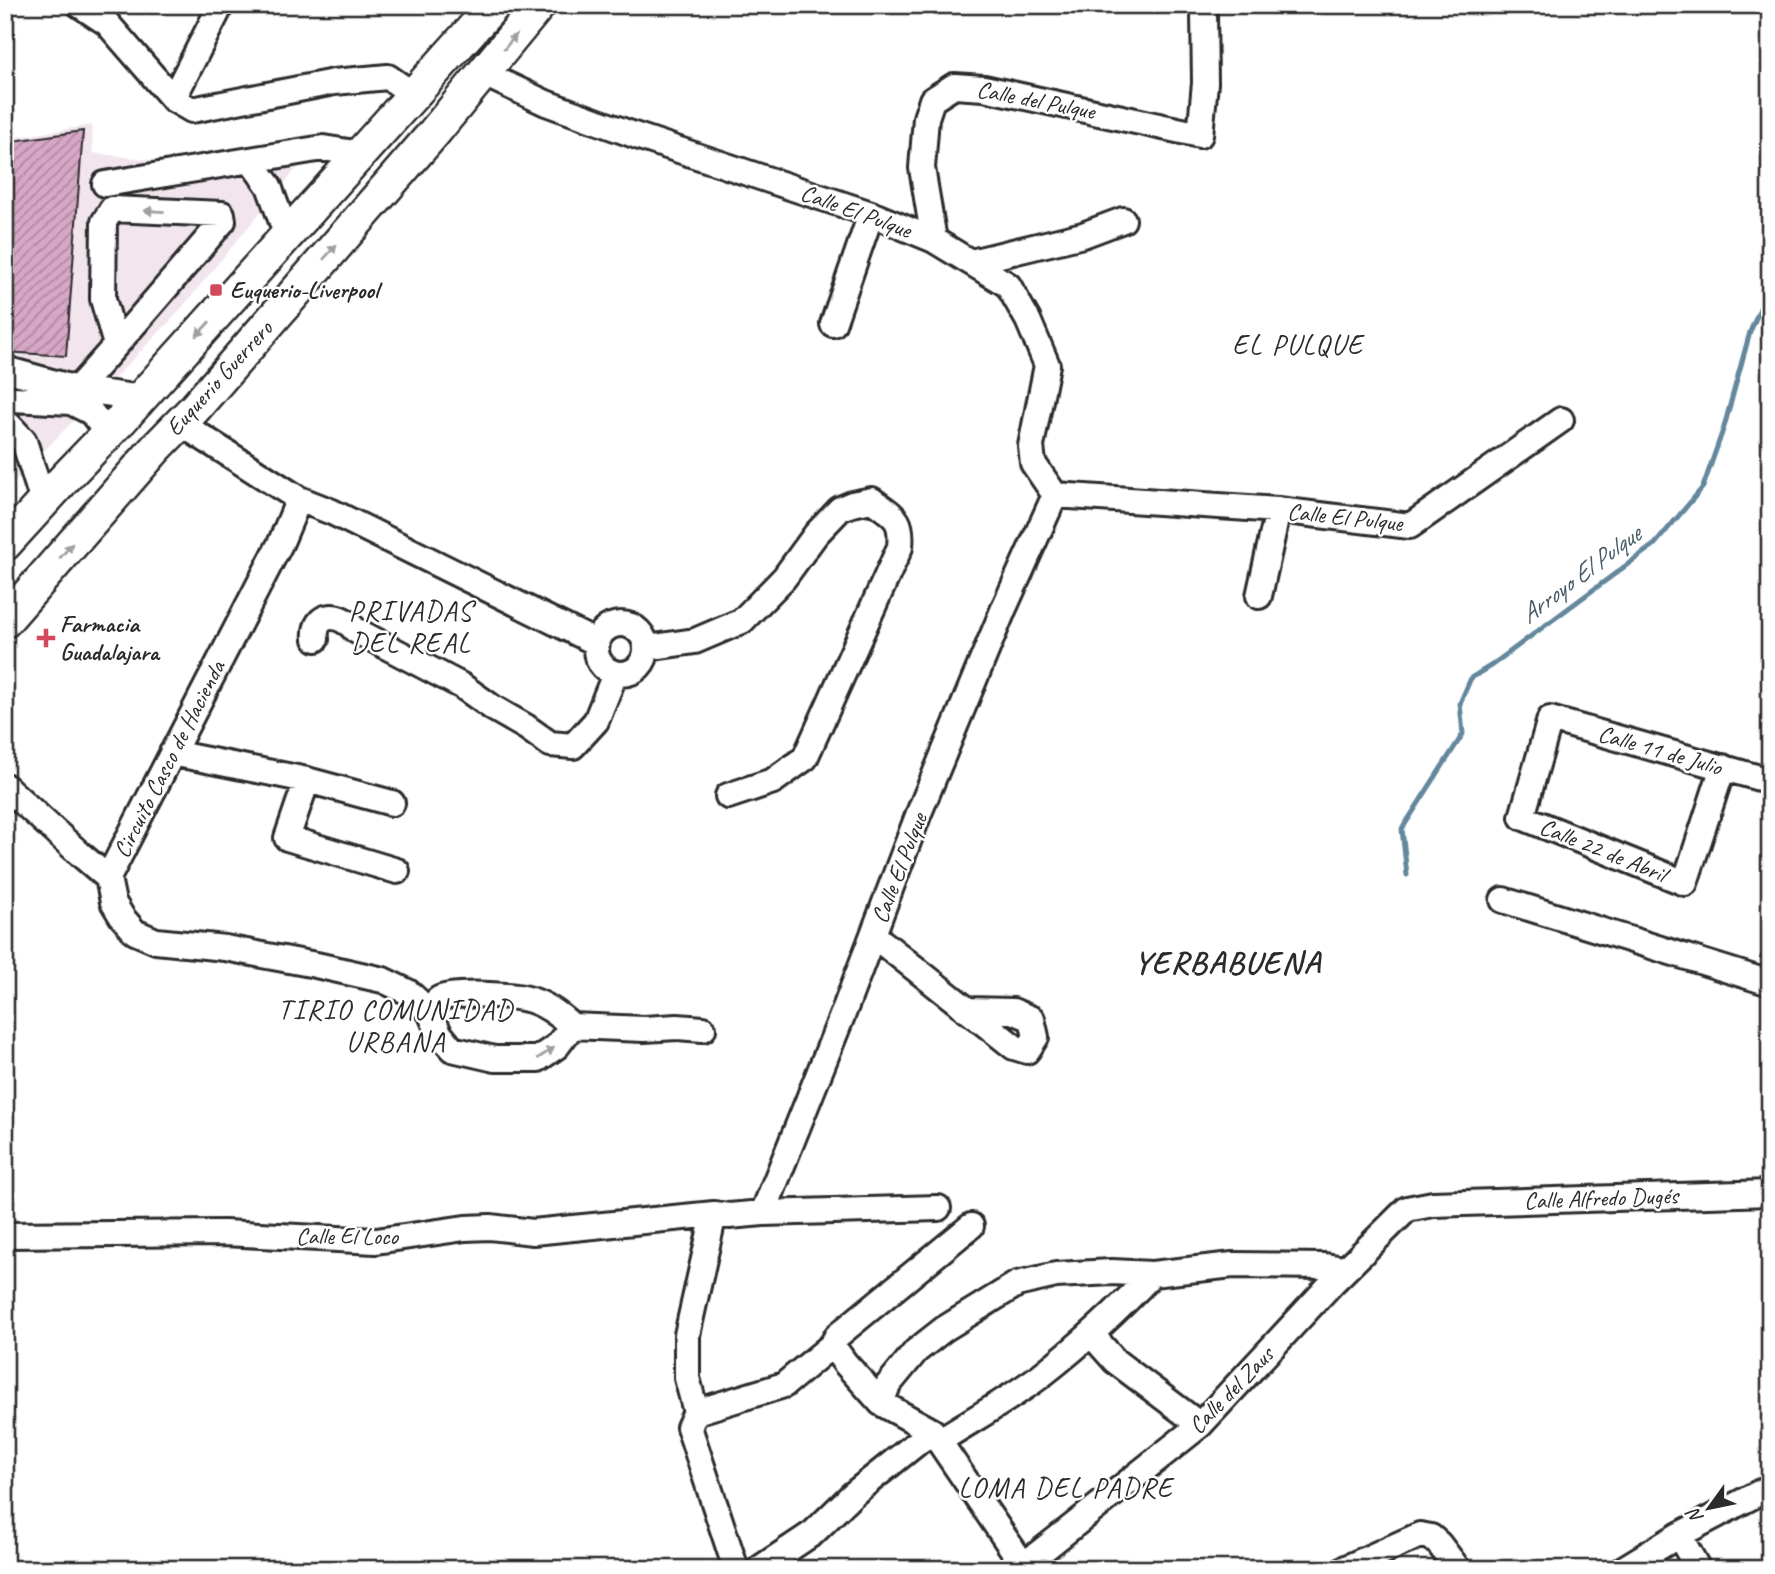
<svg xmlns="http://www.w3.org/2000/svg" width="1775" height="1574" font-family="Caveat,sans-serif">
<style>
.built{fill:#f3e5ee}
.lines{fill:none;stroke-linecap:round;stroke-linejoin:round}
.stream{stroke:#63879c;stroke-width:5}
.building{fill:url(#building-hatch);stroke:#2b2b2b;stroke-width:2}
.minor-casing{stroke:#2b2b2b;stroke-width:30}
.major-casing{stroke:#2b2b2b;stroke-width:37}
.path{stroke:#2b2b2b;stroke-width:2.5;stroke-dasharray:7 5;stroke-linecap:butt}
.minor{stroke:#fff;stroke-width:24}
.major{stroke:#fff;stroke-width:32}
.oneway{fill:#a0a0a0}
.poi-dot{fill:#d1495b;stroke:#fff;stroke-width:2.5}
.labels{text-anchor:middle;stroke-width:5;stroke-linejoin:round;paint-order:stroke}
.street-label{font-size:24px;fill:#2b2b2b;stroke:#fff}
.poi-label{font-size:24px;font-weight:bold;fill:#2b2b2b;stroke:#fff;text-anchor:start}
.water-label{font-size:26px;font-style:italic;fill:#475964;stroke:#fff}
.quarter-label{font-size:28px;letter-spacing:2px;fill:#2b2b2b;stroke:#fff}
.district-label{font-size:32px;font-weight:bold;letter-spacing:2px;fill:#2b2b2b;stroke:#fff}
</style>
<defs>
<pattern id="building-hatch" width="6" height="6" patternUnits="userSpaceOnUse" patternTransform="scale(1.75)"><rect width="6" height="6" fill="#d7a7c6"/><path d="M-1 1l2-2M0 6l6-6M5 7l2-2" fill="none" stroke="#af88a1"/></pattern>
</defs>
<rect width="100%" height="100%" fill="#fff"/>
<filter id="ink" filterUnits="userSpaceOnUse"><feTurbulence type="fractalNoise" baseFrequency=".0143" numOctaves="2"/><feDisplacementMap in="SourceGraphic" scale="14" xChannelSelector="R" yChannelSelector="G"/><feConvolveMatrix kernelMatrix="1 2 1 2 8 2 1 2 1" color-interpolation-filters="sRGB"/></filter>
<g filter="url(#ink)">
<path class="built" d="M92,125l1,28 85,10 141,-22 -144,175 -170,175v-352z"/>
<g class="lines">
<path class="stream" d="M1407,875l-5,-46 61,-95 -3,-31 11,-25 21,-13 163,-121 48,-57 21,-60 26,-95 20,-47"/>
</g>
<path class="building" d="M83,131l-17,225 -61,-4v-210z"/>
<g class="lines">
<defs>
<path id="minor" d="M80,5l27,18 66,76 19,11 142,-28 54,-5 26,18
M173,99l48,-94
M250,160l19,26 18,50
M105,184l218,-36 38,6
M934,240l-12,-72 4,-50 6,-18 22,-14 30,2 216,47 5,-52 -1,-70 -2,-8
M971,262l112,-27 40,-15
M833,324l38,-110
M5,369l72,20 64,9
M77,389c50,-55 98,-112 146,-168l-1,-7 -110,-5 -8,13 -1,77 13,46
M13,399l58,3 20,10 17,22
M180,423l119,76 33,13 265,131
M9,425l15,16 19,61
M1055,495l223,15 132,16 151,-106
M299,499l-18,43 -173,336 5,24 9,15 13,15 21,9 69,7 91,17 67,15 25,12 22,20 9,21 13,16 43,10h43l19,-13 15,-20
M1259,596l19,-86
M596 649a25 25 0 1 1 50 0a25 25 0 1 1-50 0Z
M316,639c-3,-28 25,-27 39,-9l107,56 31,22 33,19 24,17 23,2 23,-25 19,-47
M647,648l48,-7 47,-20 42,-43 32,-44 24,-25 12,-5 20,-4c21,16 31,17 28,47l-95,211 -32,23 -45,15
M172,753l135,27 85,23
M1723,767l-38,116 -163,-66 28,-98 220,62
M307,780l-20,58 110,33
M5,786l75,68 28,24
M1503,900l267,83
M873,935l141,112 13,4 9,-14 -4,-18 -19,-8 -47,-1
M430,1012c2,-4 6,-11 9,-13 13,-8 77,-4 92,1 16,5 29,15 41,26
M572,1026l72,3 33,-2 26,2
M763,1213l175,-5
M714,1214l-27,121v43l9,34 -7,15 47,142
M5,1235l219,-2 152,8 89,-13 25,-1 43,5 181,-18 15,2 34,-3 81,-202 75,-198 85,-205 51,-113 -22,-32 -2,-17 16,-81 -19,-45 -20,-35 -74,-45 -63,-26 -234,-78 -91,-33 -62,-29
M1092,1335l23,26 85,64
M832,1345l13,18 36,40 51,28 94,138
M881,1403l7,-18 28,-34 28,-22 73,-45 39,-9 56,-3 40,2 81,-9 92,1 20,3
M696,1412l88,-27 48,-40 5,-9 134,-110
M939,1441c33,-21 69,-41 100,-64 41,-32 78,-65 113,-103
M1679,1535l19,34
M759,1569l54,-36 39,-38 80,-64
M1019,1569l181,-144 132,-142 75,-74 26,-5 337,-11
M1344,1569l76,-34 11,2 8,7 19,25
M1623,1569l56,-34 91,-48"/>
<path id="major" d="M5,544l62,-68 54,-56 373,-415
M5,621l151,-173 39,-40 238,-274 106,-129"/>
</defs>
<use href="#minor" class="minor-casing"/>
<use href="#major" class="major-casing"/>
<path class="path" d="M1760,959l10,-22"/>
<use href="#minor" class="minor"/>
<use href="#major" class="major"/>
</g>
<defs><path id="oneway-solid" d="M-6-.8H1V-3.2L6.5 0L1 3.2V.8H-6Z" transform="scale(1.75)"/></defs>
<g class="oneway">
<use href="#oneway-solid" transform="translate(510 42) rotate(-51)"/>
<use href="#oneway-solid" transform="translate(154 211) rotate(-177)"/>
<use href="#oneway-solid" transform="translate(330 252) rotate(-49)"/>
<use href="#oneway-solid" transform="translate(203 329) rotate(132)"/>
<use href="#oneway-solid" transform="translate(66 551) rotate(-49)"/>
<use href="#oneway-solid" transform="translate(546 1053) rotate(-34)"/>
</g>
</g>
<g class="poi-dot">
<rect x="209" y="283" width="14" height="14" rx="3.5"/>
<path d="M42.5 627.5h7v7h7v7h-7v7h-7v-7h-7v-7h7z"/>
</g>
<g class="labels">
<g class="street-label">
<text transform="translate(1036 100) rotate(11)" y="8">Calle del Pulque</text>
<text transform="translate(856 211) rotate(20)" y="8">Calle El Pulque</text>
<text transform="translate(219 378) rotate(-48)" y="8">Euquerio Guerrero</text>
<text transform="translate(1345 517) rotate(6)" y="8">Calle El Pulque</text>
<text transform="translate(1660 750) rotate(16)" y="8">Calle 11 de Julio</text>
<text transform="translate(169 759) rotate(-63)" y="8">Circuito Casco de Hacienda</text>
<text transform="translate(1603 850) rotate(22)" y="8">Calle 22 de Abril</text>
<text transform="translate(899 868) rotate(-69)" y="8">Calle El Pulque</text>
<text transform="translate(1601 1198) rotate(-2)" y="8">Calle Alfredo Dugés</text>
<text x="347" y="1244">Calle El Loco</text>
<text transform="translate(1231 1390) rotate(-46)" y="8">Calle del Zaus</text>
</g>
<g class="poi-label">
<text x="230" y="298">Euquerio-Liverpool</text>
<text x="60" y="632">Farmacia<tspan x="60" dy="28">Guadalajara</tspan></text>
</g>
<g class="water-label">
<text transform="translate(1580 574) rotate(-37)" y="9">Arroyo El Pulque</text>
</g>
<g class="quarter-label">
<text x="1298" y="354">EL PULQUE</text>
<text x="411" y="620">PRIVADAS<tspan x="411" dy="32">DEL REAL</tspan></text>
<text x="396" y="1019">TIRIO COMUNIDAD<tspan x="396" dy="32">URBANA</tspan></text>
<text x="1066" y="1497">LOMA DEL PADRE</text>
</g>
<g class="district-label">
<text x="1228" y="973">YERBABUENA</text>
</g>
</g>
<rect width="1775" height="1574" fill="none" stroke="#fff" stroke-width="28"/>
<rect x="14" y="14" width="1747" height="1546" fill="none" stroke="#2b2b2b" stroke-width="2.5" filter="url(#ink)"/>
<g transform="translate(1709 1508) rotate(237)" stroke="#ffffff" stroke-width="5" paint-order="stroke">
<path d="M0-5L12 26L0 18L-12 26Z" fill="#2b2b2b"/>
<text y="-10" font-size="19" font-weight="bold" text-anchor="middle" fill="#2b2b2b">N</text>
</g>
</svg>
